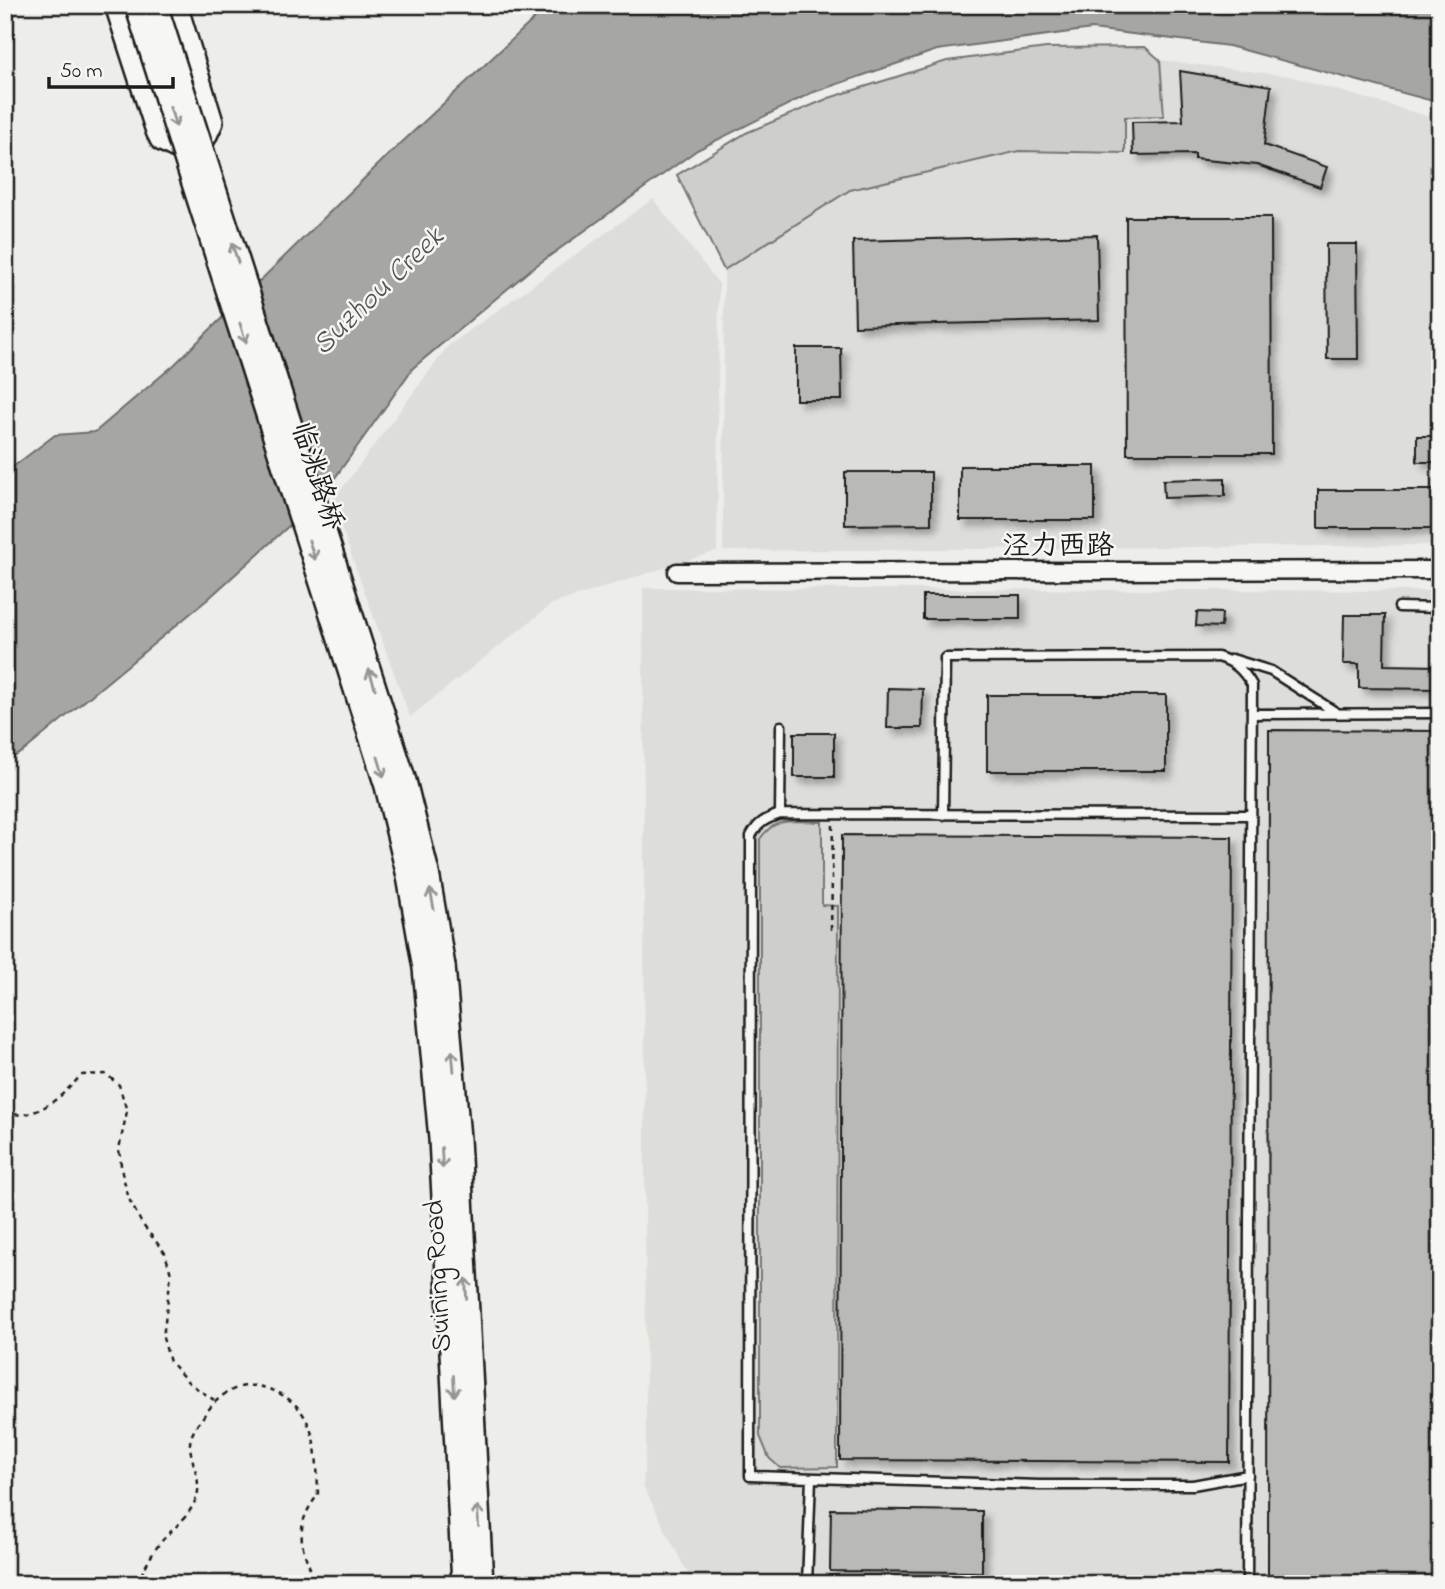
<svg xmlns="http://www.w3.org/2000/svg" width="1445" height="1589" font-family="'Indie Flower','LXGW WenKai TC',sans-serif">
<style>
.built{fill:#ddddda}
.green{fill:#cececb;stroke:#757574;stroke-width:2}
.water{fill:#a6a6a3;stroke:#6f6f6d;stroke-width:2}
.building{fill:#b9b9b6;stroke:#1c1c1c;stroke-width:2;filter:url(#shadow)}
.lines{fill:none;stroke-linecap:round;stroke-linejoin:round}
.lane-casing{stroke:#1c1c1c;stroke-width:13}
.street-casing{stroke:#1c1c1c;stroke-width:21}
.secondary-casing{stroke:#1c1c1c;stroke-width:28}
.path{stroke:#1c1c1c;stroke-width:2.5;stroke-dasharray:5 5;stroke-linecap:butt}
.lane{stroke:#f6f6f2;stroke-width:8}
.street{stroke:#f6f6f2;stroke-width:16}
.secondary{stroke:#f6f6f2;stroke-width:23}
.secondary-bridge-casing{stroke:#1c1c1c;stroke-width:28;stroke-linecap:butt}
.secondary-bridge{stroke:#f6f6f2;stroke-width:23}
.oneway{stroke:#949492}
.labels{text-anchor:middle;stroke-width:5;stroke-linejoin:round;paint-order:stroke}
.street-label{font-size:28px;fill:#1c1c1c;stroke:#f6f6f2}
.water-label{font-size:30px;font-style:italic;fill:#535352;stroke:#f6f6f2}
</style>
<defs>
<filter id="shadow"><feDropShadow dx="6" dy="6" stdDeviation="3.5" flood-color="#0004"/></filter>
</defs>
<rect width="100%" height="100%" fill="#edede9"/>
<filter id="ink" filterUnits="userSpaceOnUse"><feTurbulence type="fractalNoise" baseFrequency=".0143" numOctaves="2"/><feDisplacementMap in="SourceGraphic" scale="14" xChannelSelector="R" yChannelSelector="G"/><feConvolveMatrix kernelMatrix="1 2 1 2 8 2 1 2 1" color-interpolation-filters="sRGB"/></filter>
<g filter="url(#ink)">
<path class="built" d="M1160,60l129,16 151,44v425l-717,6 1,-281 126,-80 169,-39 106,2v-36l39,-1z
M653,199l66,85 -2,267 -165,53 -142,113 -78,-215 116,-156z
M643,588l797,3v993h-747l-50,-98 3,-42z"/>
<path class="green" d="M1145,47l15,13 4,56 -39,1v36l-106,-2 -169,39 -126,80 -47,-95 69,-42 83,-35 118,-37 99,-13z
M822,822v83l16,1 -1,561 -57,1 -11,-10 -9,-22v-597c16,-24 36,-17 62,-17z"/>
<path class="water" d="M549,5h891v98l-211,-57 -137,-17 -155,21 -126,43 -114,57 -167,120 -117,98 -91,128 -114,103 -184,152 -19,11v-289l50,-38 40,-3 79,-67 208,-204z"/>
<path class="building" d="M1180,71l91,15 -7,59 63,22 -7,20 -63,-22 -62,-6v-5l-62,1 -1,-33 51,-1z
M1126,217h145l1,237h-145z
M1097,235l2,85 -244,6 -2,-85z
M1326,244h31l1,115h-31z
M796,348h45l1,52h-46z
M1417,436h23v26h-23z
M960,466h135v54h-135z
M845,472h86v52l-86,1z
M1225,478v18l-61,2 -1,-18z
M1318,490h122v38h-122z
M923,595h97v24h-97z
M1197,612l25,1 -1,14 -25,-1z
M1344,615h41l-1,50 56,1v23l-81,-1v-24h-16z
M888,688l35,1 -1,39h-35z
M987,695h179v76h-179z
M1269,730l171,1v853h-172z
M794,733h40v44h-40z
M842,835l390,2 -3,625 -389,-2z
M831,1509l151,2v61l-152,-1z"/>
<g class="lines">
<defs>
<path id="lane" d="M1399,607l41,1
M1232,659l39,12 66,42
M1252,714l188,-1
M780,814l1,-88
M943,815l2,-157 273,-1c17,5 25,13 34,28l-5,899
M1248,1475l-55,10h-154l-289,-9 1,-640c7,-13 14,-17 29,-22l471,1
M807,1584l4,-106"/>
<path id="street" d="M677,572l763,-2"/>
<path id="secondary" d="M117,5l41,126 4,8 14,7 28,-9 7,-15 -36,-117
M443,966l15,172 23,446
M425,968l16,171 23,445"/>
</defs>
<use href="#lane" class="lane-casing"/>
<use href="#street" class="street-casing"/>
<use href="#secondary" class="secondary-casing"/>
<path class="path" d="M831,930l2,-106
M5,1112c29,11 58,-16 76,-37l25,-1 13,11 8,26 -8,38 3,24 7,26 13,25 23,29 6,21 -8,64 7,24 19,21 25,17
M136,1584c8,-14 15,-30 25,-42 13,-15 29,-25 36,-46 5,-15 -7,-36 -7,-52 0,-8 6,-18 11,-24 20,-31 46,-45 81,-25 36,20 35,63 36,100 -26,32 -17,54 -1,89"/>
<use href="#lane" class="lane"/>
<use href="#street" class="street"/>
<use href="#secondary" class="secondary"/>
<defs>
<path id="secondary-bridge" d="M137,5l250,781 22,90 16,92
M155,5l249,776 23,92 16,93"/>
</defs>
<use href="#secondary-bridge" class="secondary-bridge-casing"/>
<use href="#secondary-bridge" class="secondary-bridge"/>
</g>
<defs><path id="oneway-shaft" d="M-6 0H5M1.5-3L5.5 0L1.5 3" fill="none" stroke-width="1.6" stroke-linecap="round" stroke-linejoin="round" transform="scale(1.75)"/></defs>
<g class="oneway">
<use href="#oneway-shaft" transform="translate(173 117) rotate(72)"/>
<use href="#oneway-shaft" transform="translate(235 253) rotate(-108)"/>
<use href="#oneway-shaft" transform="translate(243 333) rotate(72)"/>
<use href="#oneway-shaft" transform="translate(312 550) rotate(72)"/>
<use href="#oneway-shaft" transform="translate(372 679) rotate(-108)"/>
<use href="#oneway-shaft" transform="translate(381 767) rotate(73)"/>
<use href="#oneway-shaft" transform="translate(432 899) rotate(-101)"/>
<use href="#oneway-shaft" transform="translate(453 1061) rotate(-95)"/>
<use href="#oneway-shaft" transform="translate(442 1158) rotate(87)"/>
<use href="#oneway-shaft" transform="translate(466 1288) rotate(-93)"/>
<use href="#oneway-shaft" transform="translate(454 1386) rotate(87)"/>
<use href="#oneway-shaft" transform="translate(478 1516) rotate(-93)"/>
</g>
</g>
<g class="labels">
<g class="street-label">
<text transform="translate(319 475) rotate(72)" y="10">临洮路桥</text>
<text x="1058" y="554">泾力西路</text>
<text transform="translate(436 1276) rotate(-93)" y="10">Suining Road</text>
</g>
<g class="water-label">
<text transform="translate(377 290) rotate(-44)" y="10">Suzhou Creek</text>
</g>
</g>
<rect width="1445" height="1589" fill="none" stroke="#f6f6f2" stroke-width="28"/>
<rect x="14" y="14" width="1417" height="1561" fill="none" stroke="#1c1c1c" stroke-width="2.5" filter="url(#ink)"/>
<path d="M49 77v10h124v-10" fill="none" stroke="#1c1c1c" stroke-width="3.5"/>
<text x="60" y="77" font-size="21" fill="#1c1c1c" stroke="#f6f6f2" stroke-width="5" paint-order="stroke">50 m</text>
</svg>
